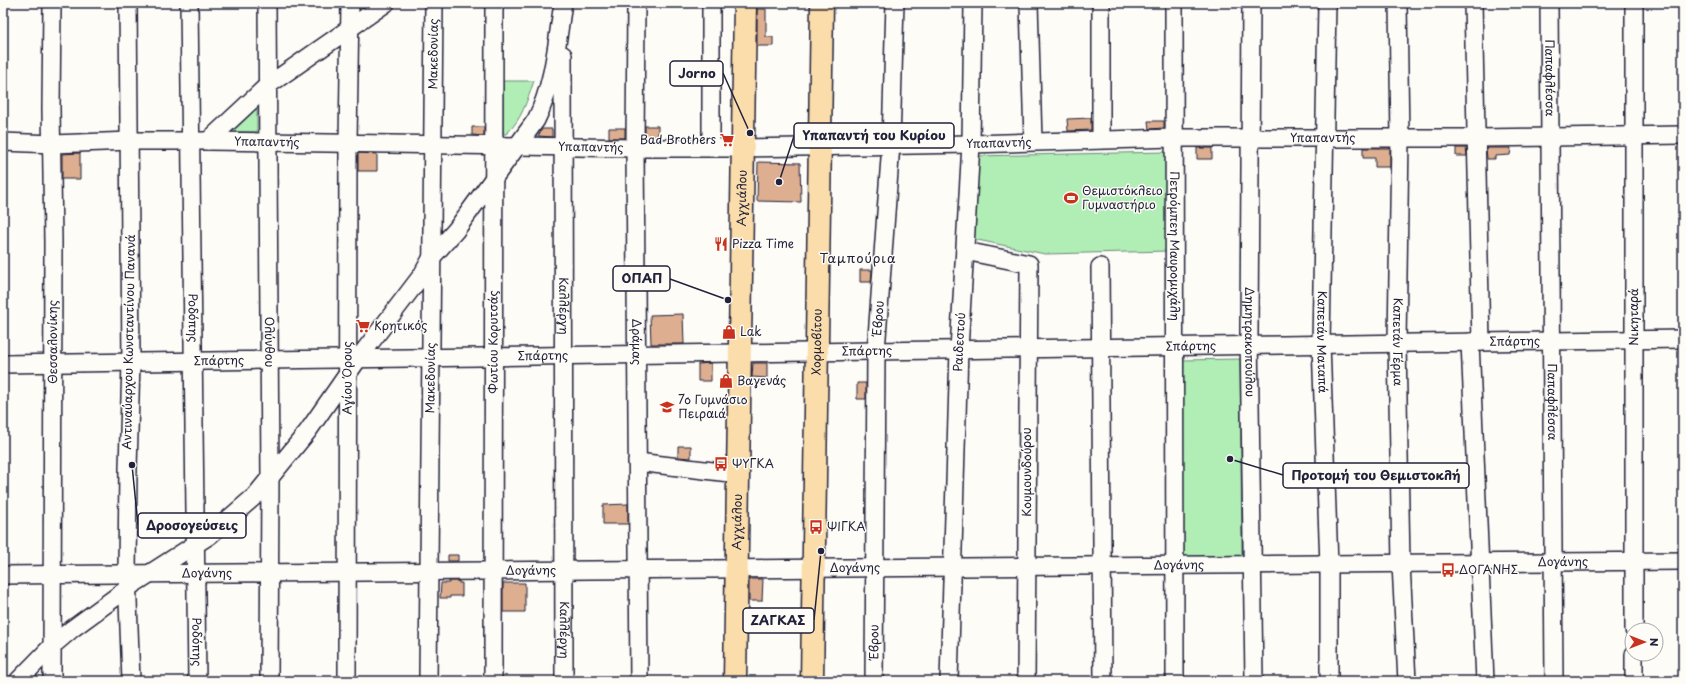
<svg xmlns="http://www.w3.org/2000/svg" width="1686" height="684" font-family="'Playpen Sans',sans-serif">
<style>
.green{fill:#b0eeb5;stroke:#698878}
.building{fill:#ddae8f;stroke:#22223b}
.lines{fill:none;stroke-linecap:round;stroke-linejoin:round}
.minor-casing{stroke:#22223b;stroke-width:20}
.major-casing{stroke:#22223b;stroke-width:25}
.minor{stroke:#fdfcf7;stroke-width:17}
.major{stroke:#fbddab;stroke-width:22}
.labels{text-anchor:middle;stroke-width:3;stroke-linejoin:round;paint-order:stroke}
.street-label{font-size:12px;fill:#22223b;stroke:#fdfcf7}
.poi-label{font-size:12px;fill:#22223b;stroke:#fdfcf7;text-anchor:start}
.neighbourhood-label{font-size:13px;letter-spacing:1px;fill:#22223b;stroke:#fdfcf7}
.leader{fill:none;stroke:#22223b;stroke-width:1.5}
.callout-dot{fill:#22223b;stroke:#fdfcf7;stroke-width:1.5}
.callout{fill:#fdfcf7;stroke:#22223b;stroke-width:1.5}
.callout-label{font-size:13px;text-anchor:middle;font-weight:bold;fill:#22223b}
</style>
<rect width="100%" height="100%" fill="#fdfcf7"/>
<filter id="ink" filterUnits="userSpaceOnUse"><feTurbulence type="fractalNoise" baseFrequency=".025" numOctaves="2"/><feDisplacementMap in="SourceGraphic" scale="8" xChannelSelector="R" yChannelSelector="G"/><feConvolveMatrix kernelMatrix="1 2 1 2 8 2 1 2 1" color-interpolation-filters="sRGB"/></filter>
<g filter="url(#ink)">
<path class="green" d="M503,81h31c-7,19 -12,39 -28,53h-2l-1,-2z
M257,108v22l-1,2h-20l-2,-2z
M1167,152l2,99 -124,3 -72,-15 3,-83z
M1240,359l2,202h-58l-3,-201z"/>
<path class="building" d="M757,9h9v28h7v9h-16z
M1091,118v12l-23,1 -1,-12z
M1148,121h16v7l-15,1z
M645,126h13v12h-13z
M472,127h12v9l-12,-1z
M609,128h16v10h-16z
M542,129h10v8l-14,-1z
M1197,148h15v11h-15z
M1363,148h27v19h-15v-9h-12z
M1456,148h10l1,8h-11z
M1486,148h25l-1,7 -15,1v3h-8z
M80,153v26h-18v-25z
M358,153l19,1v17h-19z
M758,162l42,1 1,39 -44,-1z
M860,270h12l-1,12h-11z
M683,314l1,30h-33l-1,-29z
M711,363v18h-13v-17z
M753,363h14v15l-15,-1z
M857,383h9v16h-9z
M678,446h13v12l-13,-1z
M628,504v20h-25v-19z
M448,555h10v6h-10z
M749,579h14l-1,22h-13z
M449,581h10v2h3v13h-12v2h-10l1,-15h8z
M503,583h22v29h-22z"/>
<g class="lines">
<defs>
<g id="minor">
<path d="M52,3l-1,105 2,133 -1,440"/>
<path d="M128,3l3,359 -3,106 -1,106 4,107"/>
<path id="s1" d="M189,3l8,678"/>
<path id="s2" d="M267,3l3,475 -1,203"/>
<path id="s3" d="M636,3l-1,145 4,533"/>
<path d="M1029,3l4,138"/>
<path d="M1101,3v136"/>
<path id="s4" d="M1174,3l1,678"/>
<path id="s5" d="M1251,3l-2,331 5,347"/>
<path id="s6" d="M1327,3l-6,341 8,221v116"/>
<path id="s7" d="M1398,3l2,135 -3,205 4,221 6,117"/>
<path d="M1473,3l8,339"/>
<path id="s8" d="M1549,3l5,678"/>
<path d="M1634,3v627"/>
<path id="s9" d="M563,55l1,626"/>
<path d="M208,141l59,-55 119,-83"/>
<path id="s10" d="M3,142l50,2 77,-3h78l427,7h108l228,-4 203,-6h304l205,-3"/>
<path d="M711,148v-145"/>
<path d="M965,251l64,13 -3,417"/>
<path d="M1100,267l3,414"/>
<path d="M1470,342l15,339"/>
<path id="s11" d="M3,364l1680,-25"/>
<path d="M637,462l101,12"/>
<path id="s12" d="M3,575l1680,-14"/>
<path d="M1634,654v27"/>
<path d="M18,681l34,-35 20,-17 63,-46 75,-48 45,-39 53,-65 50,-72 64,-84 10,-18 24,-27 80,-110c18,-36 21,-78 27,-117"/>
<path id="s13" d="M347,681l1,-538 2,-140"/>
<path id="s14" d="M428,681l6,-678"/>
<path id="s15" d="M493,681l1,-678"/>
<path id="s16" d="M874,681l2,-330 15,-207 4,-141"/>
<path id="s17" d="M949,681l10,-331 12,-206 2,-141"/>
</g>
<g id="major">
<path id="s18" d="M735,681l10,-678"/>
<path id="s19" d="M812,681l10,-678"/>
</g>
</defs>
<use href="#minor" class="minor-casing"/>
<use href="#major" class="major-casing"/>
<use href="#minor" class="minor"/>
<use href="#major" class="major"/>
</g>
</g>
<defs>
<symbol id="supermarket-bare" viewBox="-9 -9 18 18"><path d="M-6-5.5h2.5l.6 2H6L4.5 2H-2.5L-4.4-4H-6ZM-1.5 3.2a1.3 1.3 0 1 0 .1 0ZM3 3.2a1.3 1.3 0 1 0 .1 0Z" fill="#c8321e" stroke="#fdfcf7" stroke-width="2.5" paint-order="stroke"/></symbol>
<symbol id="stadium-bare" viewBox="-9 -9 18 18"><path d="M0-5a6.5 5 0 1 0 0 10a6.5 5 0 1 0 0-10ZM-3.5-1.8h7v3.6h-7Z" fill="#c8321e" stroke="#fdfcf7" stroke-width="2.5" paint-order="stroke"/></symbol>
<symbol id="restaurant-bare" viewBox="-9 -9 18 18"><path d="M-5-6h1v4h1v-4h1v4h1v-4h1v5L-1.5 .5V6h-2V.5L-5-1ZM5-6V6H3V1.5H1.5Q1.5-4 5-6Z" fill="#c8321e" stroke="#fdfcf7" stroke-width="2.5" paint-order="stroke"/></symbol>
<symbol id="shop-bare" viewBox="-9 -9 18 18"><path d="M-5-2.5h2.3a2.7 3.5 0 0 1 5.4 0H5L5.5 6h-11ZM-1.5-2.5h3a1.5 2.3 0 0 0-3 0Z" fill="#c8321e" stroke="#fdfcf7" stroke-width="2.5" paint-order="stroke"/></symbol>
<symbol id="school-bare" viewBox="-9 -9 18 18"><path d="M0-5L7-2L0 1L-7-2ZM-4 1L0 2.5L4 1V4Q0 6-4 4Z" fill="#c8321e" stroke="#fdfcf7" stroke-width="2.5" paint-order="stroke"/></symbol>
<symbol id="bus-bare" viewBox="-9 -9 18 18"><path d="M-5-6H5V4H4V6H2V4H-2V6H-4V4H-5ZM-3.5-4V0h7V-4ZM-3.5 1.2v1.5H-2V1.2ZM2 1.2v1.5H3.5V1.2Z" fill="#c8321e" stroke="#fdfcf7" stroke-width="2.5" paint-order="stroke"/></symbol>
</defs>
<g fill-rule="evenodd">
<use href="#supermarket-bare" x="717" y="130" width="20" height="20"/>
<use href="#stadium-bare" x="1061" y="188" width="20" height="20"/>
<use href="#restaurant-bare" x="711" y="234" width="20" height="20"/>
<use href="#supermarket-bare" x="353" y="316" width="20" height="20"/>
<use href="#shop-bare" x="719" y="322" width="20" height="20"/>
<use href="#shop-bare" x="716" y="371" width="20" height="20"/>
<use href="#school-bare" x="657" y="397" width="20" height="20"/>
<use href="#bus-bare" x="711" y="454" width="20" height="20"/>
<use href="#bus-bare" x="806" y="517" width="20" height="20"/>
<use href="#bus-bare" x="1438" y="560" width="20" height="20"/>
</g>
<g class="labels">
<g class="street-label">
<text dy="4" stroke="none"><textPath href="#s14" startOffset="627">Μακεδονίας</textPath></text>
<text dy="4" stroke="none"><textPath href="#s8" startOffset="75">Παπαφλέσσα</textPath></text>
<text dy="4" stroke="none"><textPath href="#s10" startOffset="1320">Υπαπαντής</textPath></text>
<text dy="4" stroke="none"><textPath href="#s10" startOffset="264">Υπαπαντής</textPath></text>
<text dy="4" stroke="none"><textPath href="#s10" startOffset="996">Υπαπαντής</textPath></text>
<text dy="4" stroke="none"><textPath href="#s10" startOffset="588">Υπαπαντής</textPath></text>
<text dy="4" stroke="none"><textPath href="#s18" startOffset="483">Αγχιάλου</textPath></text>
<text dy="4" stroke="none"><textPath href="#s4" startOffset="243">Πετρόμπεη Μαυρομιχάλη</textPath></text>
<text dy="4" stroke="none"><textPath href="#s9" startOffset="251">Καλλέργη</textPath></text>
<text transform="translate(1634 317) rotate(-90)" y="4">Νικηταρά</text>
<text dy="4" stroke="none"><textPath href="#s1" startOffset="315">Ροδόπης</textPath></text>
<text dy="4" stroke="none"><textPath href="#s16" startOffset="363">Έβρου</textPath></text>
<text dy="4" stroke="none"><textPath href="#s11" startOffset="1512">Σπάρτης</textPath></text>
<text transform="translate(53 342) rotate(-90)" y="4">Θεσσαλονίκης</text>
<text transform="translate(129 342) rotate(-89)" y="4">Αντιναύαρχου Κωνσταντίνου Πανανά</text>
<text dy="4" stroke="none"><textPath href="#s2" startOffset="339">Ολύνθου</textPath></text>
<text dy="4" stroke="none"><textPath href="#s15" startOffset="339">Φωτίου Κορυτσάς</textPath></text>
<text dy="4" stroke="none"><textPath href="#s3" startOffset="339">Δράμας</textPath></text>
<text dy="4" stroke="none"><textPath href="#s19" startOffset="339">Χορμοβίτου</textPath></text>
<text dy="4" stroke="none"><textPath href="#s17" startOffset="339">Ραιδεστού</textPath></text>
<text dy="4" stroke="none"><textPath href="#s5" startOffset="339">Δημητρακοπούλου</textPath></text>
<text dy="4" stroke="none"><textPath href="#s6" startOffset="339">Καπετάν Ματαπά</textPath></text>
<text dy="4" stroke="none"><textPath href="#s7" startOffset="339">Καπετάν Γέρμα</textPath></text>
<text dy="4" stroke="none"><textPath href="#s11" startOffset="1188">Σπάρτης</textPath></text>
<text dy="4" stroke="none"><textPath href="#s11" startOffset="864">Σπάρτης</textPath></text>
<text dy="4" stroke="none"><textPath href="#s11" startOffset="540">Σπάρτης</textPath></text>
<text dy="4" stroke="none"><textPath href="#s11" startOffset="216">Σπάρτης</textPath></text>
<text dy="4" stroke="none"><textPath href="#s13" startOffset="303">Αγίου Όρους</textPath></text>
<text dy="4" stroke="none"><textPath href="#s14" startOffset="303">Μακεδονίας</textPath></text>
<text dy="4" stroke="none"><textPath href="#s8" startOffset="399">Παπαφλέσσα</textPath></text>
<text transform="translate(1027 472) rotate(-90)" y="4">Κουμουνδούρου</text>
<text dy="4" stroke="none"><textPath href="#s18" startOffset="159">Αγχιάλου</textPath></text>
<text dy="4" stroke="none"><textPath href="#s12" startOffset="1560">Δογάνης</textPath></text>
<text dy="4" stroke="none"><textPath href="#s12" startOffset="1176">Δογάνης</textPath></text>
<text dy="4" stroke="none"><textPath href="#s12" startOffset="852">Δογάνης</textPath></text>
<text dy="4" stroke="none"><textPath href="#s12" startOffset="528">Δογάνης</textPath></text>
<text dy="4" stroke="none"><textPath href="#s12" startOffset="204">Δογάνης</textPath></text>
<text dy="4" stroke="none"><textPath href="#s9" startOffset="575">Καλλέργη</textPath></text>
<text dy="4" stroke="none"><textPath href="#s1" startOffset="639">Ροδόπης</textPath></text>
<text dy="4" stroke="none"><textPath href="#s16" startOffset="39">Έβρου</textPath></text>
</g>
<g class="poi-label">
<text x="716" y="144" text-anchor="end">Bad Brothers</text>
<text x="1082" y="195">Θεμιστόκλειο<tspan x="1082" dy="14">Γυμναστήριο</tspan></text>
<text x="732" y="248">Pizza Time</text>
<text x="374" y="330">Κρητικός</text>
<text x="740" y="336">Lak</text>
<text x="737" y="385">Βαγενάς</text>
<text x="678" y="404">7ο Γυμνάσιο<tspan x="678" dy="14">Πειραιά</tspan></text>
<text x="732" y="468">ΨΥΓΚΑ</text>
<text x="827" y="531">ΨΙΓΚΑ</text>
<text x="1459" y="574">ΔΟΓΑΝΗΣ</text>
</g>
<g class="neighbourhood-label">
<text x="858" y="263">Ταμπούρια</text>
</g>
</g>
<path class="leader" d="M750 133L723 73M779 182L794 136M728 300L670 279M1230 459L1283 475M132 465L138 525M821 551L814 620"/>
<g class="callout-dot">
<circle cx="750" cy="133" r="4"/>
<circle cx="779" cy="182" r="4"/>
<circle cx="728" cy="300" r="4"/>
<circle cx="1230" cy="459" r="4"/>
<circle cx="132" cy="465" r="4"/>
<circle cx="821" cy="551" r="4"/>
</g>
<g class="callout">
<rect x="670" y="61" width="53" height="25" rx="4"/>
<rect x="794" y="123" width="160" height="25" rx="4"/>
<rect x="613" y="266" width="57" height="25" rx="4"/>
<rect x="1283" y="463" width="186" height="25" rx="4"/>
<rect x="138" y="513" width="108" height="25" rx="4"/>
<rect x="743" y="608" width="71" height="25" rx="4"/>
</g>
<g class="callout-label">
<text x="697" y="78">Jorno</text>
<text x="874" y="140">Υπαπαντή του Κυρίου</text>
<text x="642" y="283">ΟΠΑΠ</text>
<text x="1376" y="480">Προτομή του Θεμιστοκλή</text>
<text x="192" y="530">Δροσογεύσεις</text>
<text x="778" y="625">ΖΑΓΚΑΣ</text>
</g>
<rect width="1686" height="684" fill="none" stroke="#fdfcf7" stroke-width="16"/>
<rect x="8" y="8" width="1670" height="668" fill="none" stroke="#22223b" stroke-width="1.5" filter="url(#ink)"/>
<g transform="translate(1644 642) rotate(90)"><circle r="19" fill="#fdfcf7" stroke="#a5a5ac"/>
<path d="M0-3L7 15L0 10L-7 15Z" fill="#c8321e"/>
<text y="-6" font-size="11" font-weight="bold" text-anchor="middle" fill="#22223b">N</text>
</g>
</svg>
